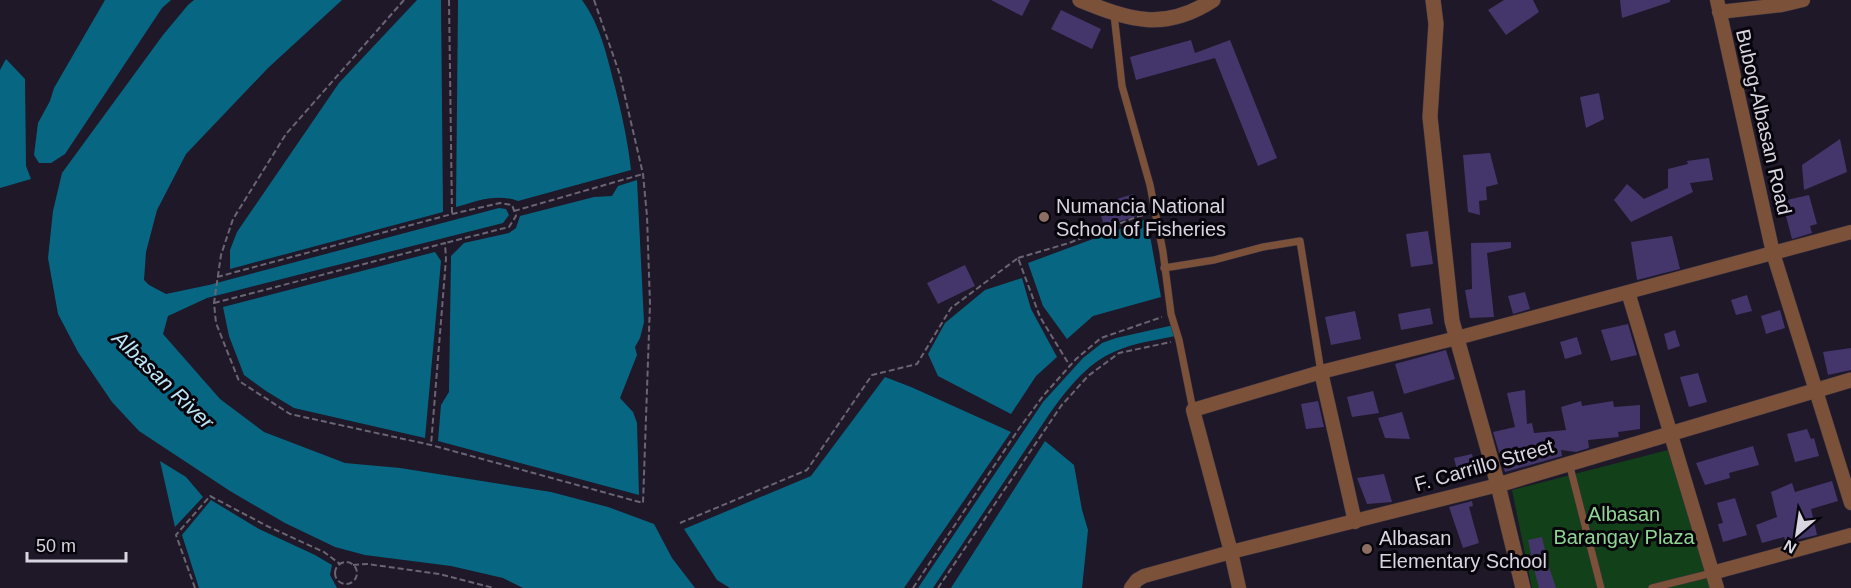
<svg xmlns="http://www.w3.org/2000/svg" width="1851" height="588" font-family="Helvetica,sans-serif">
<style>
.green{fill:#124119}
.water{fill:#076783}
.building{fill:#44366b}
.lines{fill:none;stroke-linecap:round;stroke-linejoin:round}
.service-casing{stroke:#383242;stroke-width:8}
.minor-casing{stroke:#383242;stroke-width:15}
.tertiary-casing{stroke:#383242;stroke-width:16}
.path{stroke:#6a6573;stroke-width:2;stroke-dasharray:6 3;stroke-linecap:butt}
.service{stroke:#7c513a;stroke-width:7}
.minor{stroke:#7c513a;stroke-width:14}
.tertiary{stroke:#7c513a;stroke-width:15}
.education-dot{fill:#8d6e63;stroke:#07050b;stroke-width:2}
.labels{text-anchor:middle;stroke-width:6;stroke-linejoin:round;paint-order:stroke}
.street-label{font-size:20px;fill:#d9d5e0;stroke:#07050b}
.poi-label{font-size:20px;fill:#d9d5e0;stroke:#07050b;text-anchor:start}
.park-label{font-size:20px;fill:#8ed692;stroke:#07050b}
.water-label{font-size:21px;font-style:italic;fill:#bee6f7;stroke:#07050b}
</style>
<rect width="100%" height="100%" fill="#1e1828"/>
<path class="green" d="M1668,450l42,138h-178l-20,-98z"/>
<path class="water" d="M105,0h66l-9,8 -97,146 -14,9h-12l-5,-8 4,-32 12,-22 4,-13z
M194,0h148l-74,68 -82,86 -29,56 -11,42 -2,28 5,5 17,9 43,-9 290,-77 7,1 3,6 -6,8 -296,75 -39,18 -5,18 57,65 44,33 81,31 55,5 151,24 57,15 46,17 18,34 23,30h-172l-20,-10 -52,-12 -86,-11 -30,-8 -50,-24 -55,-32 -91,-60 -27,-29 -34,-50 -20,-38 -10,-56 5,-47 9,-38 101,-138 25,-30z
M417,0h24l2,212 -213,57v-19l7,-18 102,-149z
M458,0h124c19,26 25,57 33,87 7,28 13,55 16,83l-113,31c-22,-8 -41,0 -62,6z
M6,59l19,20 1,87 5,13 -31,9v-118z
M637,180l7,142 -4,16 -5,9 2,8 -17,43 13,14 4,11 2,72 -201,-54 3,-36 8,-13 2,-136 13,-13 45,-10 7,-5 4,-12 74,-19 18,-1 6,-10z
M1147,219l14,78 -68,19 -26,23 -24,-33 -15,-43z
M435,252l6,9 -16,177 -131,-30 -28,-17 -22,-16 -15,-39 -6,-29z
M1022,278l9,31 26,48 -21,19 -25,38 -73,-38 -10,-22 17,-31 40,-33z
M1174,325l1,11c-19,4 -41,7 -59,15 -30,12 -52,42 -70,68l-113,169h-15l125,-186 40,-44 19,-15 14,-5z
M885,377l26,10 100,45 -107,156h-174l-13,-8 -33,-51 127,-53z
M1045,441l29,24 8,45 6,20 -6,58h-131z
M160,461l26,16 17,20 -28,30z
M211,500l48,29 56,26 17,10 -2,10 7,13h-138l-17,-53z"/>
<path class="building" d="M991,0h39l-8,16z
M1504,0h29l6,12 -33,23 -18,-25z
M1620,0h50v2l-48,16z
M1061,10l40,19 -9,20 -41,-20z
M1191,40l4,13 35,-13 47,118 -19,8 -43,-108 -79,22 -6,-23z
M1599,93l5,26 -18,9 -6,-31z
M1840,139l7,33 -43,18 -2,-25z
M1490,153l8,31 -12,3 1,13 -8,1 1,14 -12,-3 -5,-57z
M1709,158l4,22 -23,3 3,9 -62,30 -17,-22 13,-16 17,15 24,-11v-19l20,-5 -1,-3z
M1133,194l7,21 -36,11 -6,-21z
M1809,195l8,29 -7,2 2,7 -20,6 -10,-38z
M1428,231l5,33 -22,3 -5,-33z
M1672,236l8,33 -43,11 -6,-38z
M1511,242v6l-24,5 7,64 -24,1 -5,-28 7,-1 -1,-46z
M965,265l10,21 -37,18 -11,-21z
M1525,292l5,17 -17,5 -5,-18z
M1747,295l5,16 -16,4 -5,-15z
M1430,308l3,16 -32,6 -3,-16z
M1780,310l5,18 -19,6 -5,-18z
M1355,311l6,28 -30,6 -6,-28z
M1628,324l9,31 -26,6 -10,-31z
M1675,330l5,16 -12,4 -4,-16z
M1577,337l5,17 -17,5 -5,-17z
M1851,348v22l-23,5 -5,-23z
M1446,350l9,29 -51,15 -9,-30z
M1698,373l9,29 -18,5 -9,-30z
M1525,390l2,34 5,-1 2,10 32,-3 -5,-23 20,-6 1,5 31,-5 1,6 26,-2v24l-22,3 1,5 -31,3 1,8 -13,4 -15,-2 1,6 -57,16 -12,-40 22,-5 -8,-34z
M1373,391l6,22 -27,4 -5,-20z
M1318,401l6,26 -18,2 -5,-25z
M1402,412l8,27 -25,-1 -7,-20z
M1807,429l4,10 3,-1 5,18 -24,6 -8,-28z
M1753,446l6,19 -30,8 1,5 -25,7 -9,-22z
M1472,454l4,16 -18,4 -4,-16z
M1384,474l8,28 -25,2 -10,-26z
M1832,481l6,20 -27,8 6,26 -31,7 -2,-5 -22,6 -6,-18 21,-8 -6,-25 21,-9 3,9z
M1735,498l12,37 -24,7 -5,-18 5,-1 -6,-20z
M1472,501l1,5 -4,1 10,36 -16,5 -14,-41z
M1542,537l7,30 7,21h-17l-4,-15 -7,-33z"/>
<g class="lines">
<defs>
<path id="service" d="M1114,14l8,72 28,99 13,67 8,62 8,26 14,70
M1164,268l50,-8 49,-13 37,-6 21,131
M1569,463l32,125
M1652,588l60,-15"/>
<path id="minor" d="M1717,0l56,253 78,250
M1719,12l63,-7 21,-5
M1628,292l89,296
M1321,372l34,150
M1712,573l139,-38
M1131,588l6,-8 7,-4 87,-24 267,-67
M1239,588l-8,-36 -38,-142 128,-38 136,-34 394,-106"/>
<path id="tertiary" d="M1080,0c49,20 84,32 133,0
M1433,0l3,24 -6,93 22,204 46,164 25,103
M1498,485l353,-105"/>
</defs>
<use href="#service" class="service-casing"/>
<use href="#minor" class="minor-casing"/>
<use href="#tertiary" class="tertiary-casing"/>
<path class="path" d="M404,0l-118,134 -53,85 -12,36 -7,48 2,20 23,58 51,33 141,31 212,58 7,-199 -3,-88 -4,-42 -23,-99 -26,-75
M449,0l3,214
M514,211l129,-37
M1018,258l51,-15 70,-27 7,-1
M217,277l235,-63 48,-11 12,2 4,11 -7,11 -64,16
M214,303l231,-60 1,16 -15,186
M680,523l127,-53 65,-95 45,-11 34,-56 67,-50 22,59 30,49
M335 573a11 11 0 1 1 22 0a11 11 0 1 1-22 0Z
M353,565l14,-1 72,10 55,14
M195,588l-19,-53 34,-39 57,30 57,26 16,12
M913,588l105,-158 25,-34 33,-37 25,-21 61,-21
M938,588l123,-182 27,-30 31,-23 52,-11"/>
<use href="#service" class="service"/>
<use href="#minor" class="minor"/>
<use href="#tertiary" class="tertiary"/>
</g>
<g class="education-dot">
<circle cx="1044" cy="217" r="6"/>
<circle cx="1367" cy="549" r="6"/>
</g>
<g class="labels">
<g class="street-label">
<text transform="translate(1764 122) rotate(77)" y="7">Bubog-Albasan Road</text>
<text transform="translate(1484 465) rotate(-16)" y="7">F. Carrillo Street</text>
</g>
<g class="poi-label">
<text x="1056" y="213">Numancia National<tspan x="1056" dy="23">School of Fisheries</tspan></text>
<text x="1379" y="545">Albasan<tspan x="1379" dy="23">Elementary School</tspan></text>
</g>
<g class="park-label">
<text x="1624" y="521">Albasan<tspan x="1624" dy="23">Barangay Plaza</tspan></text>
</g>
<g class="water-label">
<text transform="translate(163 380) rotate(44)" y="7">Albasan River</text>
</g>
</g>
<g transform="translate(1797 534) rotate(209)" stroke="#07050b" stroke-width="4.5" paint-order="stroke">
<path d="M0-4.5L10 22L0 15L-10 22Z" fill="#d9d5e0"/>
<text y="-9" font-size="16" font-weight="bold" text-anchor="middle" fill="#d9d5e0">N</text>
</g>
<path d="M27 552v9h99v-9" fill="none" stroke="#d9d5e0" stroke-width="3"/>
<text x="36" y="552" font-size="18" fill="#d9d5e0" stroke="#07050b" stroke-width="4.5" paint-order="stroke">50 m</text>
</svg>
